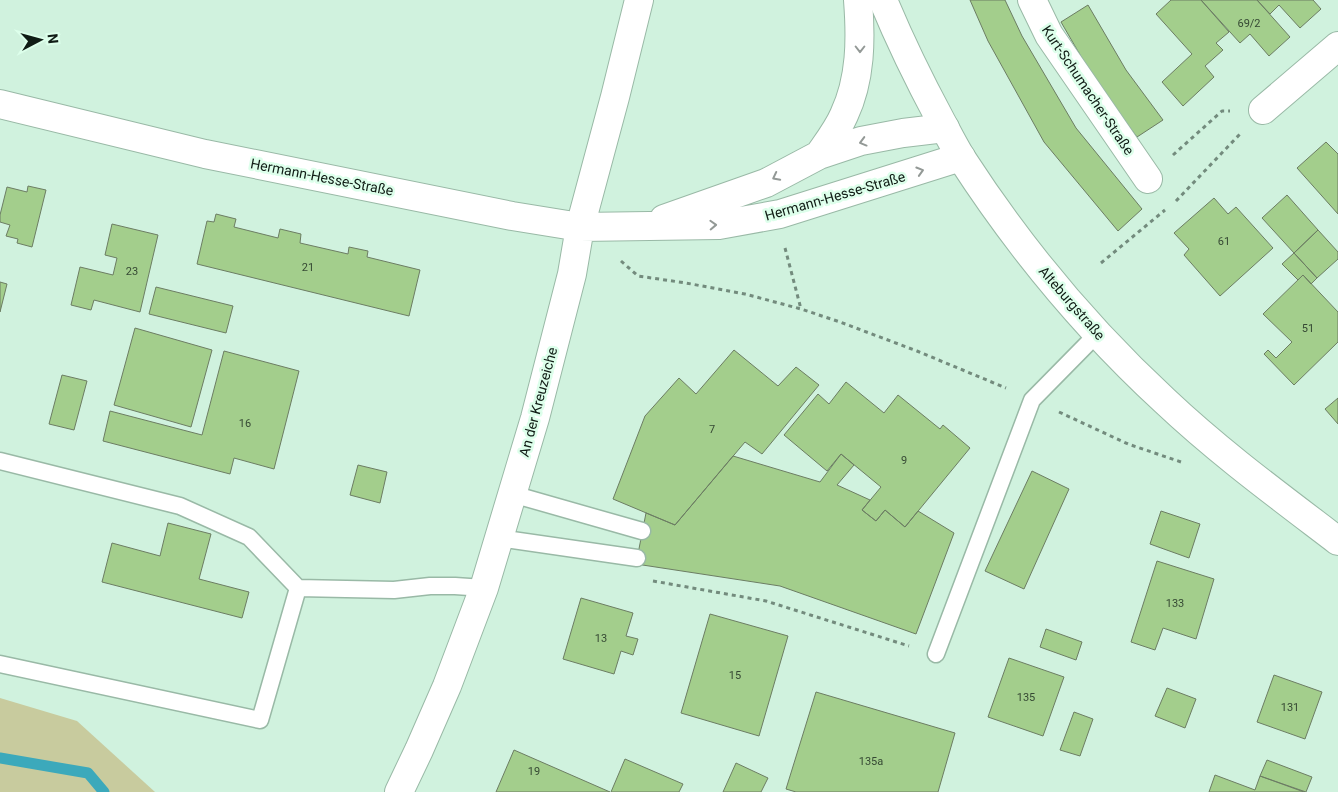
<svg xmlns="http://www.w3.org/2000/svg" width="1338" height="792" font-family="Roboto,sans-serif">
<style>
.green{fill:#c8cb9e}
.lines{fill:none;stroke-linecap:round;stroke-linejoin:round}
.stream{stroke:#3ca9bb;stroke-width:11}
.building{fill:#a3ce8c;stroke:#6c7d63}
.service-casing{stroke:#99b9a6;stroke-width:19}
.minor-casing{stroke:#99b9a6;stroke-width:30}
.secondary-casing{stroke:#99b9a6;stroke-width:30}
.path{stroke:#738b7d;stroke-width:3;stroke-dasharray:4 4;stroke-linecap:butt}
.service{stroke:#fff;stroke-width:16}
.minor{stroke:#fff;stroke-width:28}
.secondary{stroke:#fff;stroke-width:28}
.oneway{stroke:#939996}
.labels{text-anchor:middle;stroke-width:5;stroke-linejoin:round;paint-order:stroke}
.number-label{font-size:11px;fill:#354833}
.street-label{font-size:14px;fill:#101c15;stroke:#ddffeb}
</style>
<rect width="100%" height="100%" fill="#d0f2de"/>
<path class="green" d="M0,698l77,23 78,71h-155z"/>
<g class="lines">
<path class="stream" d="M0,758l88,15 16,19"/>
</g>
<path class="building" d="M970,0h35l17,36 54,92 66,81 -24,22 -74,-89 -56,-101z
M1171,0h30l28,32 -13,11 7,7 -18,16 9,11 -31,29 -21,-24 30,-28 -36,-40z
M1201,0h56l33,37 -21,19 -19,-22 -10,9z
M1257,0h56l8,9 -21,19 -21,-23 -9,9z
M1088,5l38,65 37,50 -26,17 -40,-53 -36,-62z
M1326,142l12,12v60l-41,-46z
M28,186l18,4 -14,57 -15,-4 1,-4 -12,-3 4,-11 -10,-3v-7l7,-28 20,5z
M1287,195l31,35 -24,23 -32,-35z
M1214,198l14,16 8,-7 37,41 -53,48 -36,-41 5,-6 -15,-16z
M216,214l20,5 -2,8 44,11 2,-9 21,5 -1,9 48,11 1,-7 19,4 -1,6 53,13 -11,46 -212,-52 10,-43 7,1z
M112,224l46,11 -18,77 -46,-12 -3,10 -20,-5 9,-38 33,8 4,-17 -12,-3z
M1318,230l20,22v7l-21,19 -23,-25z
M1294,253l23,25 -6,6 -8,-9 -5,5 -16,-16z
M1303,275l35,37v30l-44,43 -30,-31 4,-4 8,8 16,-16 -29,-28z
M0,282l7,2 -7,28z
M156,287l77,19 -7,27 -77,-19z
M135,328l77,22 -21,77 -77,-22z
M734,350l44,36 18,-19 23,18 -57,69 -17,-12 -70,83 -62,-26 32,-83 34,-38 17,16z
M224,351l75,20 -25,98 -40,-11 -4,16 -127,-33 7,-30 92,24z
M62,375l25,6 -13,49 -25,-6z
M846,382l38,31 14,-18 42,34 3,-4 27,23 -65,79 -20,-17 -9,11 -14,-11 19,-23 -40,-33 -14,17 -43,-36 34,-41 11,10z
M1338,398v26l-13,-15z
M841,454l13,11 -17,20 33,15 -8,10 14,11 9,-11 20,17 13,-16 36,22 -38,101 -136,-48 -144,-22 10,-51 29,12 58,-69 87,26z
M358,465l29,7 -7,31 -30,-8z
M1032,471l37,18 -45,100 -39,-18z
M1161,511l39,13 -11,34 -39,-14z
M168,523l43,11 -12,45 50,13 -7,26 -140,-36 10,-39 48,13z
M1157,561l57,18 -18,60 -33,-11 -8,22 -24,-8z
M581,598l52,15 -7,23 12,3 -5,16 -12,-4 -7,23 -51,-15z
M710,614l78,22 -29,100 -78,-23z
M1046,629l36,13 -6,18 -36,-13z
M1009,658l55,19 -21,59 -55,-19z
M1274,675l48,17 -17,47 -48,-17z
M1167,688l29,11 -11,29 -30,-12z
M816,692l139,41 -17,59h-142l-10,-3z
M1074,712l19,7 -13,37 -20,-6z
M514,750l96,42h-114z
M625,759l58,25 -4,8h-68z
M1267,760l45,17 -6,15 -46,-16z
M736,763l32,15 -7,14h-38z
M1215,775l40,15 5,-14 44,16h-95z"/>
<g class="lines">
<defs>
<path id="service" d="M0,461l180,45 69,31 49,51 96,2 36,-4h25l29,2
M512,494l130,37
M499,538l138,20
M936,654l96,-254 66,-67
M0,664l260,56 38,-132"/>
<path id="minor" d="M1032,0l17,35 99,144
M0,104l205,50 307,62 68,11 139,-2 61,-11 181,-57
M1263,110l75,-64
M819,155c9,-13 19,-26 25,-40 17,-36 17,-76 14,-115
M664,219l102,-36 53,-28 42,-14 42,-8 42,-5
M399,792l20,-42 28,-64 37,-98 51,-170 37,-144 8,-47 35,-130 24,-97"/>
<path id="secondary" d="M883,0c17,41 36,80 57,119 7,13 14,27 22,40 57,88 126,171 203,242 54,51 114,95 173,140"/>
</defs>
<use href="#service" class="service-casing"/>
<use href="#minor" class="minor-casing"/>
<use href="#secondary" class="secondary-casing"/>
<path class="path" d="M1173,155l49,-44h8
M1176,201l64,-67
M785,248l16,61
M621,261l17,15 48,7 59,11 56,15 39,13 77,29 89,37
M1101,263l64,-53
M1059,412l69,32 53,18
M653,581l113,20 143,45"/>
<use href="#service" class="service"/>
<use href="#minor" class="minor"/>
<use href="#secondary" class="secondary"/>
</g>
<defs><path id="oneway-chevron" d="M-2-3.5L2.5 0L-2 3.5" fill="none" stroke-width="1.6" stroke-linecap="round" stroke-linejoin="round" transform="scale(1.25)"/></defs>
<g class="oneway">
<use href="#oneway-chevron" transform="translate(860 49) rotate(90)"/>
<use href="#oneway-chevron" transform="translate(863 142) rotate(165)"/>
<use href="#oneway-chevron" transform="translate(920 171) rotate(-17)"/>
<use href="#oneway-chevron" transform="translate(776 177) rotate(153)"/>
<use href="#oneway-chevron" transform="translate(713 225) rotate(-2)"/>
</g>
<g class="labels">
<g class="number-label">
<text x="1249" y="27">69/2</text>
<text x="1224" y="245">61</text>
<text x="308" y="271">21</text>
<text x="132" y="275">23</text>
<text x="1308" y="332">51</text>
<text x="245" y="427">16</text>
<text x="712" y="433">7</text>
<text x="904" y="464">9</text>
<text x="1175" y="607">133</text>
<text x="601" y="642">13</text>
<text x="735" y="679">15</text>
<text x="1026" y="701">135</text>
<text x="1290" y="711">131</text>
<text x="871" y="765">135a</text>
<text x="534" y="775">19</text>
</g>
<g class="street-label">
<text transform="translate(1088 90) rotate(56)" y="5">Kurt-Schumacher-Straße</text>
<text transform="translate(322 177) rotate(11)" y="5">Hermann-Hesse-Straße</text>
<text transform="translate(835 196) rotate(-16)" y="5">Hermann-Hesse-Straße</text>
<text transform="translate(1072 303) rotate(49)" y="5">Alteburgstraße</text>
<text transform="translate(538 402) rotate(-75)" y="5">An der Kreuzeiche</text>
</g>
</g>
<g transform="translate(40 40) rotate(84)" stroke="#ddffeb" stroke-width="4" paint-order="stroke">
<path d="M0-4L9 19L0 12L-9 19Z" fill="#101c15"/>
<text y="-8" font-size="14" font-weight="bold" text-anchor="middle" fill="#101c15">N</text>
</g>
</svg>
